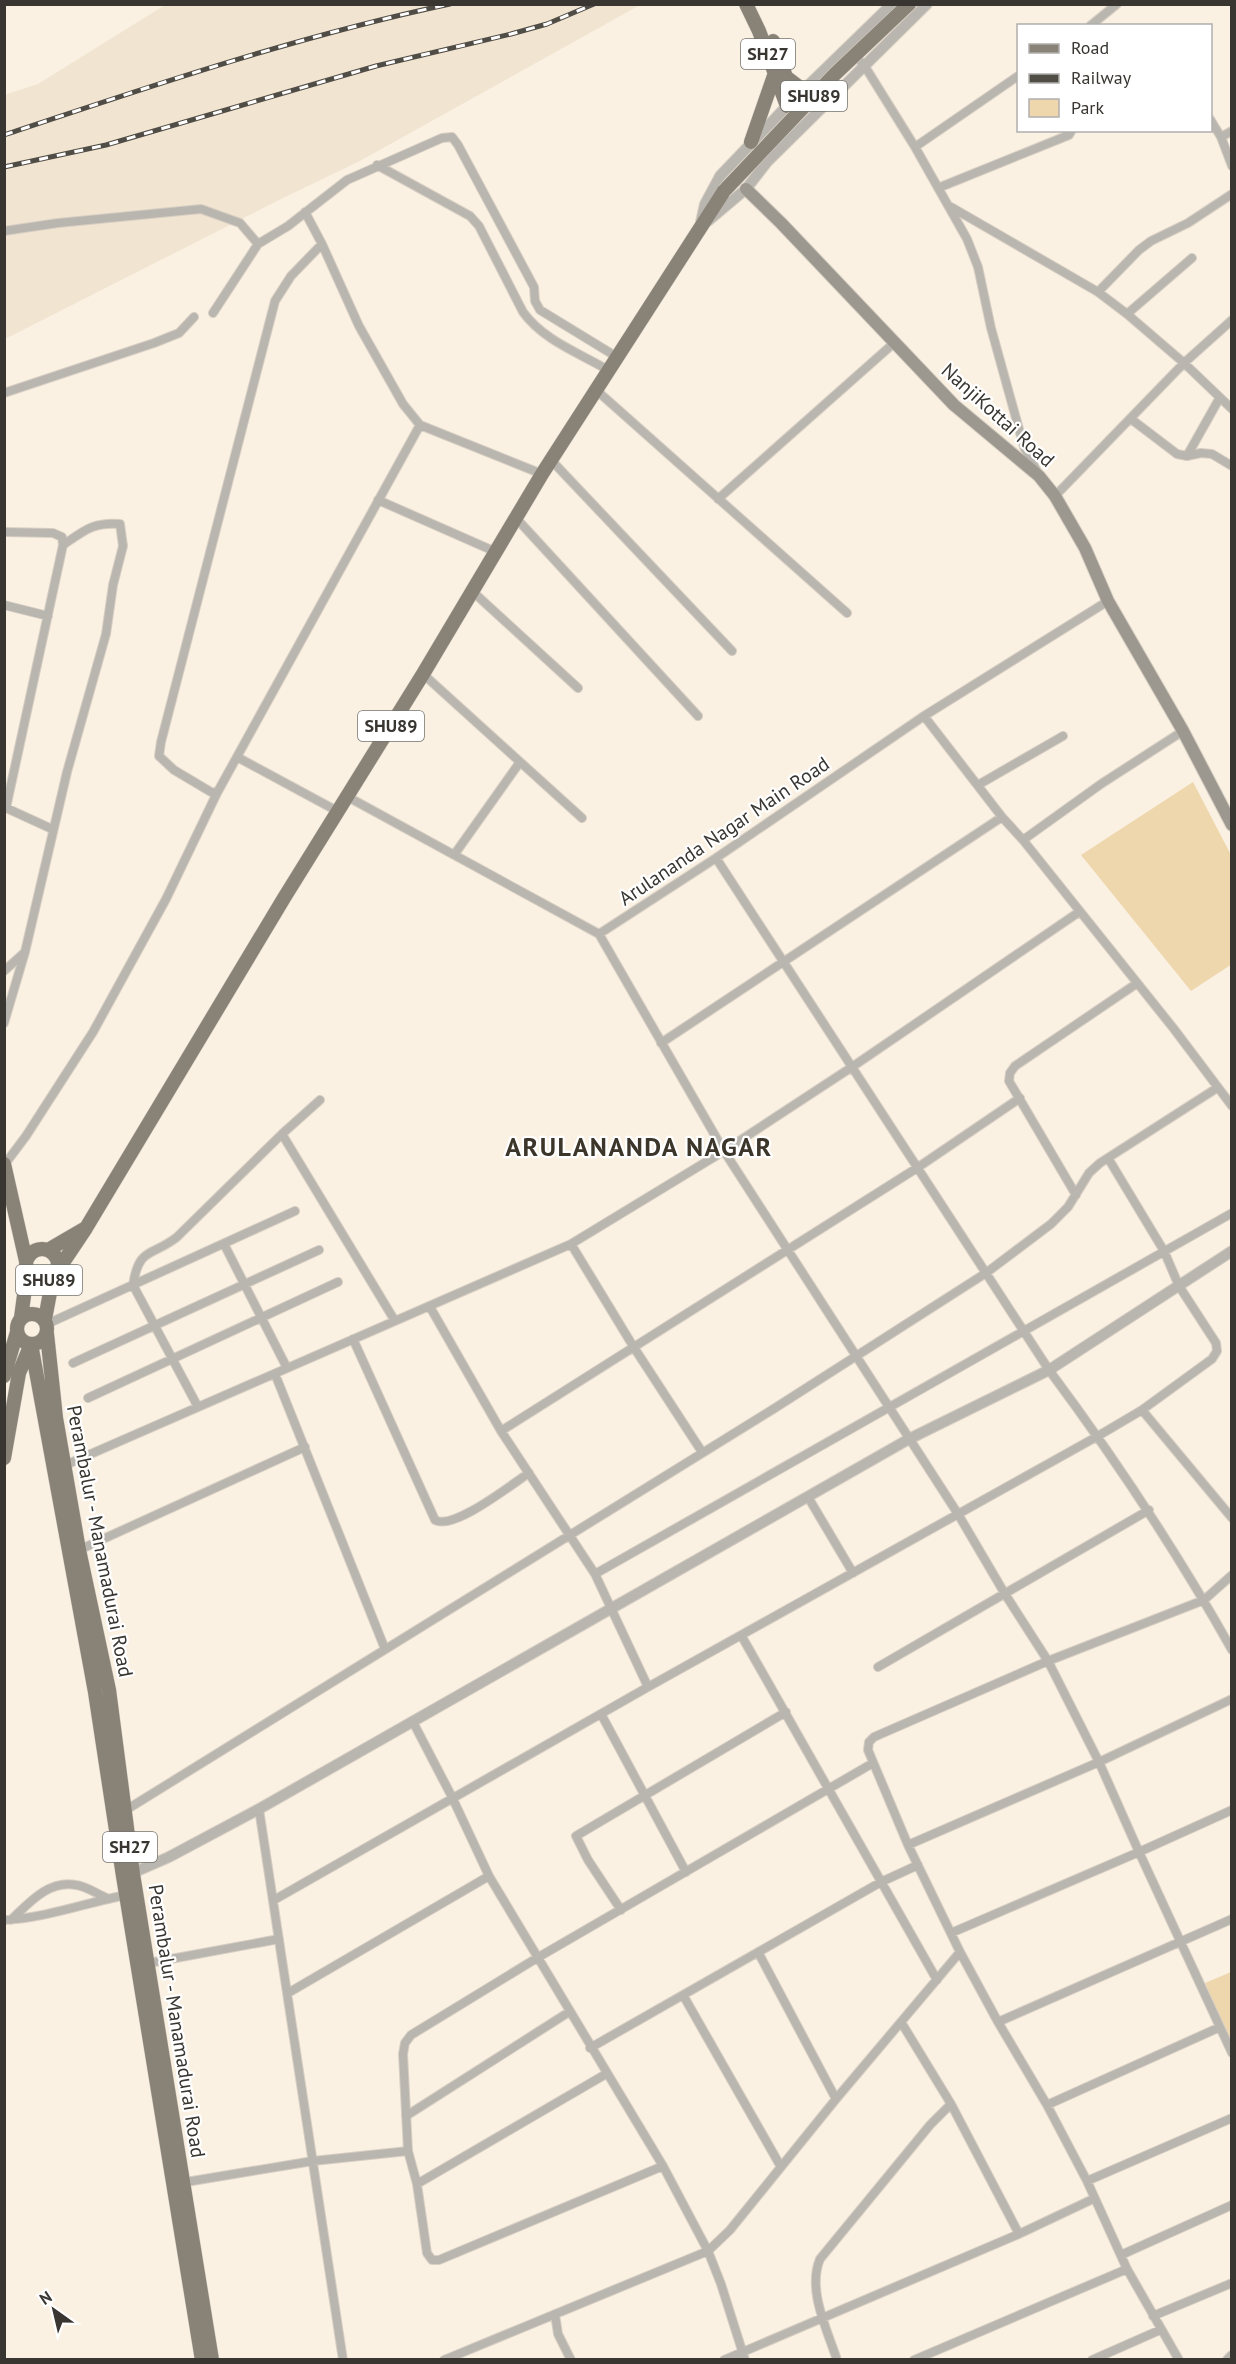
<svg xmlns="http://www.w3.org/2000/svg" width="1236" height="2364" font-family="'PT Sans',sans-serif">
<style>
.built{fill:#f1e4d0}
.green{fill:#efd7ad}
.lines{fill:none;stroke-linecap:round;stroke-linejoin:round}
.minor-casing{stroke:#d7cfc3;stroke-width:10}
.tertiary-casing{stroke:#d7cfc3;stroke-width:12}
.secondary-casing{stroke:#d7cfc3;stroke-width:14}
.primary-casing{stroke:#d7cfc3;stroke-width:15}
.minor{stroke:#b9b5af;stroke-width:8}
.tertiary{stroke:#b9b5af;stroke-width:10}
.secondary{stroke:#9d988f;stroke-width:12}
.primary{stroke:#898277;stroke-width:14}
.rail-casing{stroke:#504c46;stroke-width:5}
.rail{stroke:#fff;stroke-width:3;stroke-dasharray:9;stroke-linecap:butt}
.primary-bridge-casing{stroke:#d7cfc3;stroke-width:15;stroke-linecap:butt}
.primary-bridge{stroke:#898277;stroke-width:14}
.labels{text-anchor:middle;stroke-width:4.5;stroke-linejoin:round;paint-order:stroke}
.shield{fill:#fff;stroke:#74726f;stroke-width:1.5}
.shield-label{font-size:18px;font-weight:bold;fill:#393631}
.street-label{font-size:20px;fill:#393631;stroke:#fff}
.district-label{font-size:26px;font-weight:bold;letter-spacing:1.5px;fill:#3c352a;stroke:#fff}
</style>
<rect width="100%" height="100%" fill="#faf1e3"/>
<path class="built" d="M165,5h475l-282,157 -75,36 -278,141 -1,-244 34,-11z"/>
<path class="green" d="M1193,782l38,73 1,109 -41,27 -110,-136z
M1231,1972v71l-26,-60z"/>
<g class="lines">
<defs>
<path id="minor" d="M1090,26l27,-22
M852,53l12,12 51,82 52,92 11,28 13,61 33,119 14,26
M1210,119l11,18 11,29
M1221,137l11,-6
M915,147l103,-71
M377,165l93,51 9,10 44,86c20,28 56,41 85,58
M938,188l131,-53 3,-5
M951,207l147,85 29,22 57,49 48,46
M305,212l17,32 37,82 44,78 17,21 122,49
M4,231l54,-8 143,-14 39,14 18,21
M1098,292l41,-42 12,-9 37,-18 44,-29
M213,313l45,-69 30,-18 59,-46 95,-42 10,-1 6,8 76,142 1,14 5,9 77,47
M1127,314l65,-56
M595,389l252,224
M4,393l150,-50 25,-10 15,-16
M1131,419l46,35 10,2 14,-3 11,1 20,12
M1187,456l32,-57
M551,460l181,191
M1055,496l129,-133 48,-43
M718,499l176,-156
M378,500l118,52
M516,518l182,198
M4,532l49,1 9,4 1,8 -57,263
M472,591l106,97
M4,605l44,11
M423,674l159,144
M924,716l78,101 21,23 151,189 58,77
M237,757l102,55
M978,785l85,-49
M217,793l-6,-1 -37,-22 -15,-14 2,-14 114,-441 16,-25 31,-32
M348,797l251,137 117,-76 208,-142 184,-115
M4,807l48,22
M1023,840l78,-56 82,-53
M454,855l66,-93
M716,858l333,512c67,90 128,182 183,280
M599,934l125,217 234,363 47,80 43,67 51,101 40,90 -188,81
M4,971l20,-18
M4,1023l21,-71 42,-180 39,-138 7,-49 10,-39 -3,-22c-27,-2 -35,6 -57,21
M661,1043l341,-226
M282,1134l113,187
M5,1164l21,-28 67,-104 73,-133 51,-106 203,-368
M1076,1195l-67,-114 1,-8 5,-7 121,-82
M224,1244l63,124
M571,1244l62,102 69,106
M430,1307l71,124 94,143 53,113
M47,1324l248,-113
M353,1339l82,181c18,11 77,-36 94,-47
M73,1363l246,-113
M275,1374l110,275
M88,1398l250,-116
M198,1407l-65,-122c6,-39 19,-28 44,-48l105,-103 38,-34
M1142,1410l90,108
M501,1431l416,-263 103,-70
M61,1467l510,-223 153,-93 128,-84 227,-155
M808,1497l45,76
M79,1550l226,-103
M595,1574l637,-361
M741,1635l196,345
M878,1667l271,-157
M601,1714l85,158
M413,1722l39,75 37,79 174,290 45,85 13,33 24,76
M259,1809l84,551
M126,1810l649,-402 211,-135 65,-49 17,-17 21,-34 11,-10 117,-75
M1232,1810l-93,42 93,201
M908,1845l191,-83 133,-63
M274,1900l374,-213 450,-251 44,-26 70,-51 5,-8 -1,-8 -37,-57 -15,-35 -56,-93
M621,1910l-33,-50 -12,-24 210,-124
M4,1920c42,-2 81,-17 122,-25
M11,1920c18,-17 37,-40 65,-35 10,1 21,9 31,13
M758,1952l78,147
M149,1963l130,-24
M288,1993l201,-117
M683,1995l98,172
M901,2022l50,82
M998,2022l234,-103
M590,2048l291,-166 37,-17
M606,2074l-189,110 -9,-33 -5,-97 2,-11 6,-8 126,-77 336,-195
M1047,2105l171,-77
M406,2116l163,-104
M1087,2181l145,-63
M180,2183l133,-22 95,-10
M417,2184l10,69 5,7h7l224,-94
M1121,2255l111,-50
M555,2314l3,20 13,26
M1153,2316l79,-33
M444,2360l264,-109 22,-21 106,-131 124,-147
M724,2360l295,-126 74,-35
M837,2360c-10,-31 -30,-70 -17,-101l110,-134 21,-21 68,130
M914,2360l213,-91
M1092,2360l68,-30
M1179,2360l-52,-91 -40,-88 -40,-76 -49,-83 -38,-70 -52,-107 -40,-95 1,-8 5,-5 174,-76 156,-61 28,-25"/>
<path id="tertiary" d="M708,221l38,-32 21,-27 160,-158
M701,222l4,-18 15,-28 67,-70 105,-102
M128,1875l41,-18 90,-48 650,-370 140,-69 183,-119
M1228,2360l4,-4"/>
<path id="secondary" d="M746,189l35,34 173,182 85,71 16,20 30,52 23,53 75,130 49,94"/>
<path id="primary" d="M746,4l13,27 28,75
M773,41l13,36 17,13
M751,142l24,-69
M4,1164l22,97
M26 1265a16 16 0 1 1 32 0a16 16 0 1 1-32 0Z
M48,1250l36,-21
M58,1270l28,-42 198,-330 139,-224 119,-200 182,-283
M17 1329a15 15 0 1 1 30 0a15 15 0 1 1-30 0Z
M21,1318l6,-45
M45,1319l8,-42
M47,1334l9,84 23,132 30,140 24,184 79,486
M31,1344l64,348 28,184 79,484
M4,1376l13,-44
M4,1458l15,-85 12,-29"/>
</defs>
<use href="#minor" class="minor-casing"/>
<use href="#tertiary" class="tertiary-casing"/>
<use href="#secondary" class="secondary-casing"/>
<use href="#primary" class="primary-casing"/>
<use href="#minor" class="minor"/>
<use href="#tertiary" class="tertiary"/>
<use href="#secondary" class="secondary"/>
<use href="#primary" class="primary"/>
<defs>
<path id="rail" d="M4,135c147,-49 294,-99 446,-131
M4,167l102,-22 270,-79 135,-32 36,-10 47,-20"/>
</defs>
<use href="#rail" class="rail-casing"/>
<use href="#rail" class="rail"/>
<defs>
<path id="primary-bridge" d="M724,191l111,-117 74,-70"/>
</defs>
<use href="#primary-bridge" class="primary-bridge-casing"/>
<use href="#primary-bridge" class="primary-bridge"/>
</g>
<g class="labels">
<g class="shield">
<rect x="741" y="39" width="54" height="30" rx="4.5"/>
<rect x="781" y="81" width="66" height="30" rx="4.5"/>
<rect x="358" y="711" width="66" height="30" rx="4.5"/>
<rect x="16" y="1265" width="66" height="30" rx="4.5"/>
<rect x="103" y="1832" width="54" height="30" rx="4.5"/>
</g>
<g class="shield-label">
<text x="768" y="60">SH27</text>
<text x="814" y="102">SHU89</text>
<text x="391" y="732">SHU89</text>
<text x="49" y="1286">SHU89</text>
<text x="130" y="1853">SH27</text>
</g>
<g class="street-label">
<text transform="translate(998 415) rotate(42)" y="7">NanjiKottai Road</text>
<text transform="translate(724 831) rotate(-34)" y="7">Arulananda Nagar Main Road</text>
<text transform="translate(100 1541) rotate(79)" y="7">Perambalur - Manamadurai Road</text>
<text transform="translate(177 2021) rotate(81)" y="7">Perambalur - Manamadurai Road</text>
</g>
<g class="district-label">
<text x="639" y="1156">ARULANANDA NAGAR</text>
</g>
</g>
<rect width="1236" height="2364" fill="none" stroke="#393631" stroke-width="12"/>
<rect x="1017" y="24" width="195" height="108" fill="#ffffff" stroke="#b0afad" stroke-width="1.5"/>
<rect x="1029" y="44" width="30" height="9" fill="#898277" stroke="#b0afad" stroke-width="1.5"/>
<text x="1071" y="54" font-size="18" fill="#393631">Road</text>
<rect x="1029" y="74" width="30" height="9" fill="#504c46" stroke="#b0afad" stroke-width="1.5"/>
<text x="1071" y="84" font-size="18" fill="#393631">Railway</text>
<rect x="1029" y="99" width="30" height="18" fill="#efd7ad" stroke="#b0afad" stroke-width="1.5"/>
<text x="1071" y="114" font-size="18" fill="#393631">Park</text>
<g transform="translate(54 2310) rotate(326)" stroke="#ffffff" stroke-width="4.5" paint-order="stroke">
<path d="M0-4.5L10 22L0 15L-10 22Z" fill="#393631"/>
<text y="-9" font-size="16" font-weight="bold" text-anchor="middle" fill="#393631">N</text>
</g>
</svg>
